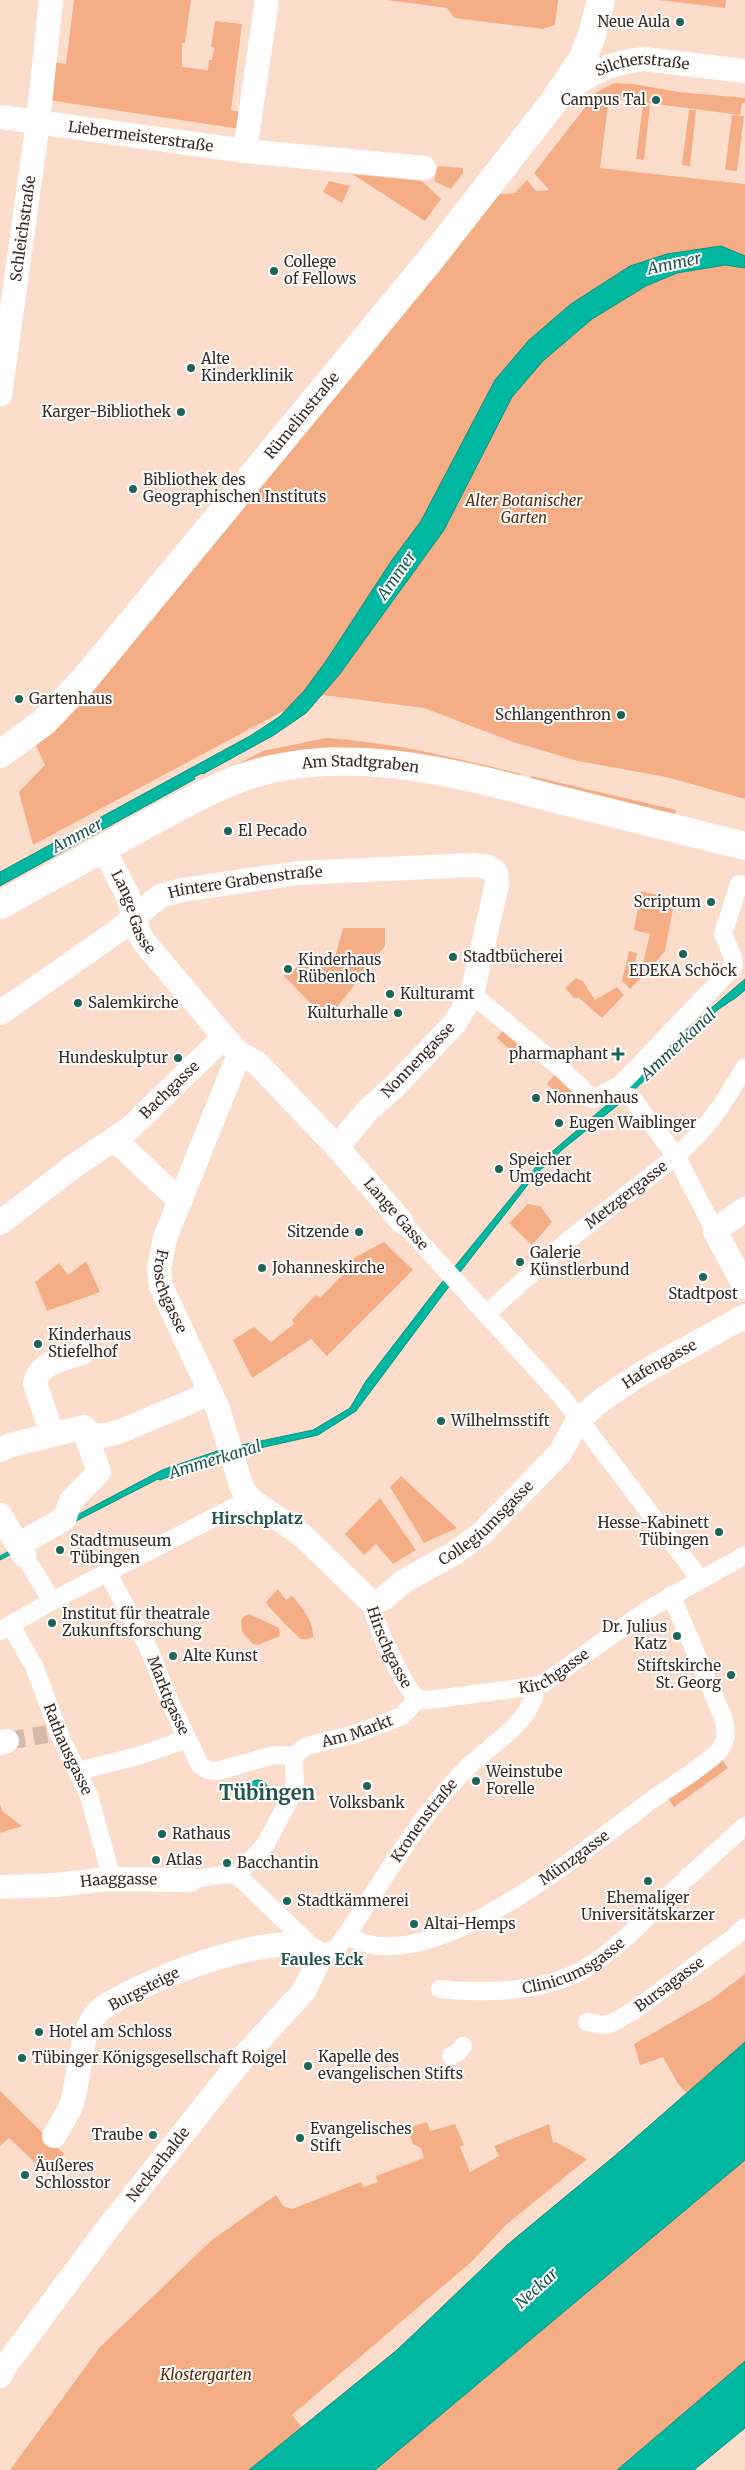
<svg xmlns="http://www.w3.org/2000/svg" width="745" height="2470" font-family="Merriweather,serif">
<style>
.green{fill:#f5ad85}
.water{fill:#00b8a2;stroke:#108e7c}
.pier{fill:#fcddcc}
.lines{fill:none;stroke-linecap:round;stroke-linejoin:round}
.pedestrian-tunnel{stroke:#d5b9ab;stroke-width:18;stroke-dasharray:18 9;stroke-linecap:butt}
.pedestrian{stroke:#fff;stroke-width:18}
.minor{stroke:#fff;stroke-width:24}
.secondary{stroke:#fff;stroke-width:28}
.poi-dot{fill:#1d6459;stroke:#fff;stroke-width:2}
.labels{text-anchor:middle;stroke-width:4;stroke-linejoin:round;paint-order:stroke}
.poi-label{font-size:15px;fill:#372b25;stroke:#fff;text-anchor:start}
.street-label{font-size:15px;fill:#372b25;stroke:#fff}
.park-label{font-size:15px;font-style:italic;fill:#5f2700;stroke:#fff}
.water-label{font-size:16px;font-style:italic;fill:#19554b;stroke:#fff}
.neighbourhood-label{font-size:16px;font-weight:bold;fill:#1e564c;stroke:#fff}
.district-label{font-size:20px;font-weight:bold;fill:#1e564c;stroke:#fff}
</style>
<rect width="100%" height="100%" fill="#fcddcc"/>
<path class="green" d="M74,0h117l-6,43h-3v24l26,3 1,-10h3l2,-12 -3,-1 4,-26 27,3 -11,86 11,2 -2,17 -192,-29 5,-38 13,2z
M387,0h171l-3,25 -12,4 -89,-11 -7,-10z
M659,0h67l-1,8z
M614,83l19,1 46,8 66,6v5h-3l-2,12 -131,-17 -9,70 145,16v615l-79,-22 -88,-16 -65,-19 -89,-34 -109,-14 -282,151 -14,-53 26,-27 -10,-22 459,-548 21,-2 12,-13 9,11 13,-1 -15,-17 63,-81z
M643,104l7,1 -6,55 -8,-1z
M689,110h7l-6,56 -8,-1z
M732,115l12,1 -7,55 -12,-1z
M438,166l25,2v5l-12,16 -17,-8z
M352,174l70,7 19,18 -16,22z
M329,181l21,5 -8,17 -19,-11z
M326,738c66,4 130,20 195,36l-3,7 -154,-32 -34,-2 -32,3 -64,16 29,-15z
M531,776l145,34 -2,7 -145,-34z
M641,891l34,8 -10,52 -15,18 -7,-6 7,-29 -16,-4z
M343,928h42v18l-58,74 -43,-44c17,-13 29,-17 49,-12z
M629,951l8,2 -2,11 10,10 -15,15 -8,-8z
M576,978l7,3 12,19 22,-13 7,8 -22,23 -23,-20h-5l-9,-10z
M503,1030l31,25 -4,5 -9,-8 -4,4 -20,-18z
M555,1074l18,16 -3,16 -23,-22z
M528,1204l12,2 12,16 -20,23 -23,-22z
M384,1242l29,28 -86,86 -16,-17 -59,39 -19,-38 21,-13 17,15 23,-18 -2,-4 24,-25 4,3 23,-24 -2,-2 13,-14z
M86,1261l14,31 -53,19 -12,-29 24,-19 9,12z
M401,1476l56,52 -33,15 -34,-56z
M380,1498l36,52 -23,14 -17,-20 -12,11 -19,-21z
M278,1589l8,11 6,-4c9,10 22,25 21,41 -4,2 -7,3 -12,2 -4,-2 -34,-33 -35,-37z
M249,1614l30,14 1,8 -22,9 -5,-1 -11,-12 -1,-11 2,-4z
M722,1760l6,8 -54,39 -6,-8z
M0,1804l2,7 20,15 -22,7z
M745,1974v68l-58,51 -9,-9 -15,-27 -23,8 -6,-21 78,-45z
M0,2091l64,63 -16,21 -39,-37 -9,8z
M427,2122l3,9 25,-7 9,21 -4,2 10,25 29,-16 -5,-10 55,-22 4,19 3,-1 31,17 -80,65 -37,39 -178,152 10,12 -53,43h-239l90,-123 113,-108 63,-44 7,11 9,3 69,-27 3,5 14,-5 -2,-6 48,-18 -3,-10 -8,-4 -5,-13 3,-4z
M745,2160v201l-128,109h-242z"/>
<path class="water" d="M721,246l24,10v12l-20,-3 -48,8 -31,13 -54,33 -49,42 -31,36 -68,133 -105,145 -33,38 -32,22 -71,39 -1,-1 -8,4 1,2 -195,107v-14l250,-136 29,-19 25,-26 22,-30 66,-101 29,-39 74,-141 34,-40 42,-36 59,-38 37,-12z
M745,979v11c-10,10 -24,16 -35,26l-87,85 -60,48 -27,25 -89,115 -91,122 -38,24 -94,21 -64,24 -2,-1 -158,81v-4l162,-86 61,-21 90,-19 37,-22 16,-27 73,-95 102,-125 102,-87 37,-39z
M248 1790a10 10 0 1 1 20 0a10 10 0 1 1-20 0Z
M745,2042v118l-370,310h-126l148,-120 110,-105 110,-91z
M745,2361v67l-51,42h-77z"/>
<path class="pier" d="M88,821l5,13 -22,13v-17z"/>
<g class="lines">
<path class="pedestrian-tunnel" d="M7,1741l40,-7"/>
<g class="pedestrian">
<path d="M472,994l85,71 36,34 27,-14 114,-119 -1,-8 -10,-24 16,-50"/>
<path d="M631,1097l45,59c32,-27 48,-54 69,-89"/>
<path d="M402,1222l160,175 138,182"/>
<path id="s1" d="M486,1314l84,-75 106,-83 39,75"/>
<path d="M24,1555l28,46"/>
<path id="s2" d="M107,1572l42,77 22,56 29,60 7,5 10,1 57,-16 19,1 14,-10 48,-12 47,-18 16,-17"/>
<path id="s3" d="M371,1601c2,20 32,86 47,98"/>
<path id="s4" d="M11,1626l23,40 27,72 28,58 23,83"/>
<path d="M0,1631l52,-30 198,-102"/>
<path id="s5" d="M418,1699l11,1 107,-14 8,-3 105,-74 96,-54"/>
<path d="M78,1771l60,-15 49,-17"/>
<path d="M237,1875l28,-30 28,-52 2,-13 -2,-24"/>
<path d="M688,1877l57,-51"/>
<path d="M190,1880l35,-6 12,1 69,66 4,8"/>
<path id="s6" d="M347,1935c78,51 237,-85 298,-130 22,-17 57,-36 74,-54 8,-11 8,-20 4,-34l-52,-122"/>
<path id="s7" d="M317,1956l20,-8c44,-61 78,-129 132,-182 24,-24 63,-43 67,-80"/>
<path id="s8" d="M440,1989c44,5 107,3 146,-21 34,-20 65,-56 95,-84"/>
<path id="s9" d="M587,2022l15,3 8,-1 23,-13 100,-73 12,-11"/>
<path d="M451,2056l7,-4 5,-6"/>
</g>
<g class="minor">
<path id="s10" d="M562,95c25,-21 49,-33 82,-36l101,12"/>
<path id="s11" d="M0,117l245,34 179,17"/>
<path d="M245,151l22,-151"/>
<path id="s12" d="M0,395l38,-273 13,-122"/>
<path id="s13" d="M103,848l24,46 12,39 5,9 93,110 20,11 80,84 65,75"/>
<path id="s14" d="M0,1013l119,-83 41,-34 22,-6 116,-17 176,-8 15,2 7,6 1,11 -25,110 -17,29 -60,63 -27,24 -31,37"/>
<path id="s15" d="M239,1054l-74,184 -6,30 2,18 57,123 24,79 8,11 52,36 67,65 6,2 8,-3 21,-18 49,-27 28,-20 79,-81 18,-33 25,-21 39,-26 103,-57"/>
<path d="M115,1140l65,61"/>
<path d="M745,1209l-30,22 30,56"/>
<path id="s16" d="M0,1223l74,-57 55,-37 95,-92"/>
<path d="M52,1434l-17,-51c5,-21 28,-24 47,-30"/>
<path d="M0,1450l11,-5 73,-18 1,5 16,4 18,-4 92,-39"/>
<path d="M0,1515l24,40"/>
<path d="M18,1545l46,-26 7,-18 28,-29 -14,-40"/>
<path d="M0,1743l7,-2"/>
<path id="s17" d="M0,1887l56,-2 51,-6 83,1"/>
<path id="s18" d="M0,2376l6,-11 105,-141 136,-171 56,-61 14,-27 -1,-13c-32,-29 -189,34 -218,60 -19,18 -18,66 -26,91 -4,11 -12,23 -18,33"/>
</g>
<g class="secondary">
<path id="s19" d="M0,754l44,-32 40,-42 347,-421 121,-155 31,-46 9,-23 9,-35"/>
<path id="s20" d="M0,905c47,-26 95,-52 142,-78 42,-23 84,-48 130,-58 97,-22 198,8 292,32 61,15 121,30 181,45"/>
</g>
</g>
<g class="poi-dot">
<circle cx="680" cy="22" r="5"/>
<circle cx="656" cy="100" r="5"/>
<circle cx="274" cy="271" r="5"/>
<circle cx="191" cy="368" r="5"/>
<circle cx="181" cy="412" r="5"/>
<circle cx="133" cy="489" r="5"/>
<circle cx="19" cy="699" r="5"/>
<circle cx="621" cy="715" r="5"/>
<circle cx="228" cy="831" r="5"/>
<circle cx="711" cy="902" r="5"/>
<circle cx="683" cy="954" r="5"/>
<circle cx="453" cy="957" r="5"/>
<circle cx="288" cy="969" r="5"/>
<circle cx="390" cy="994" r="5"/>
<circle cx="78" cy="1003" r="5"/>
<circle cx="398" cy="1013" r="5"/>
<path d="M615.5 1046.5h5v5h5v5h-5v5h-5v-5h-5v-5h5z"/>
<circle cx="178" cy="1058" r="5"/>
<circle cx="536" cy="1098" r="5"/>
<circle cx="559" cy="1123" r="5"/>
<circle cx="499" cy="1169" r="5"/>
<circle cx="359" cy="1232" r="5"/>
<circle cx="520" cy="1262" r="5"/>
<circle cx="262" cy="1268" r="5"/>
<circle cx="703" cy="1277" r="5"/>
<circle cx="38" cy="1344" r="5"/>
<circle cx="441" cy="1421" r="5"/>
<circle cx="719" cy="1532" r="5"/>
<circle cx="60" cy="1550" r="5"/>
<circle cx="52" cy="1623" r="5"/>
<circle cx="677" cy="1636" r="5"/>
<circle cx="173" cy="1656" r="5"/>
<circle cx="731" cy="1675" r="5"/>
<circle cx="476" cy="1781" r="5"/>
<circle cx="367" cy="1786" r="5"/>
<circle cx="162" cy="1834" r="5"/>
<circle cx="156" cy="1860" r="5"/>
<circle cx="227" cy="1863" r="5"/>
<circle cx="648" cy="1881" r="5"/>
<circle cx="287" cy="1901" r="5"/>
<circle cx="414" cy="1924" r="5"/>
<circle cx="39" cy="2032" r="5"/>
<circle cx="22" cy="2058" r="5"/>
<circle cx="308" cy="2066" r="5"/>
<circle cx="153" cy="2135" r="5"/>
<circle cx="300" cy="2138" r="5"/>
<circle cx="25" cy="2175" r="5"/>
</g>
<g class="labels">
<g class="poi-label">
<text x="670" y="27" text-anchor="end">Neue Aula</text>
<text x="646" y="105" text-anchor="end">Campus Tal</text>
<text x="284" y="267">College<tspan x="284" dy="17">of Fellows</tspan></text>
<text x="201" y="364">Alte<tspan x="201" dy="17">Kinderklinik</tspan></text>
<text x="171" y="417" text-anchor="end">Karger-Bibliothek</text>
<text x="143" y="485">Bibliothek des<tspan x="143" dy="17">Geographischen Instituts</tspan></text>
<text x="29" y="704">Gartenhaus</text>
<text x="611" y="720" text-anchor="end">Schlangenthron</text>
<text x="238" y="836">El Pecado</text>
<text x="701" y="907" text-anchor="end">Scriptum</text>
<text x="463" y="962">Stadtbücherei</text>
<text x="298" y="965">Kinderhaus<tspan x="298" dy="17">Rübenloch</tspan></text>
<text x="683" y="976" text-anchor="middle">EDEKA Schöck</text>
<text x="400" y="999">Kulturamt</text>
<text x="88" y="1008">Salemkirche</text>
<text x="388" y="1018" text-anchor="end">Kulturhalle</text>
<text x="608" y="1059" text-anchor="end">pharmaphant</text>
<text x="168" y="1063" text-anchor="end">Hundeskulptur</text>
<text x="546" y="1103">Nonnenhaus</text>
<text x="569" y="1128">Eugen Waiblinger</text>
<text x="509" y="1165">Speicher<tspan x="509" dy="17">Umgedacht</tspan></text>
<text x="349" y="1237" text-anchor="end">Sitzende</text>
<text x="530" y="1258">Galerie<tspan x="530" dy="17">Künstlerbund</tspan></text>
<text x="272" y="1273">Johanneskirche</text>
<text x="703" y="1299" text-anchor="middle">Stadtpost</text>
<text x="48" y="1340">Kinderhaus<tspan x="48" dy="17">Stiefelhof</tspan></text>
<text x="451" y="1426">Wilhelmsstift</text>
<text x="709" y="1528" text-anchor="end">Hesse-Kabinett<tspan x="709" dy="17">Tübingen</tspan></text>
<text x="70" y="1546">Stadtmuseum<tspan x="70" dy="17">Tübingen</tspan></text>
<text x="62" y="1619">Institut für theatrale<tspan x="62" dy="17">Zukunftsforschung</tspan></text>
<text x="667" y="1632" text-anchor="end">Dr. Julius<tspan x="667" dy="17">Katz</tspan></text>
<text x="183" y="1661">Alte Kunst</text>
<text x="721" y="1671" text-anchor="end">Stiftskirche<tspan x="721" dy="17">St. Georg</tspan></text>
<text x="486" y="1777">Weinstube<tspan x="486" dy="17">Forelle</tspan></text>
<text x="367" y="1808" text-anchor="middle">Volksbank</text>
<text x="172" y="1839">Rathaus</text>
<text x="166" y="1865">Atlas</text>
<text x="237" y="1868">Bacchantin</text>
<text x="648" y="1903" text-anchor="middle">Ehemaliger<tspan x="648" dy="17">Universitätskarzer</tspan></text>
<text x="297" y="1906">Stadtkämmerei</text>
<text x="424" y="1929">Altai-Hemps</text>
<text x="49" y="2037">Hotel am Schloss</text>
<text x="318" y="2062">Kapelle des<tspan x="318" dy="17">evangelischen Stifts</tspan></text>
<text x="32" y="2063">Tübinger Königsgesellschaft Roigel</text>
<text x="310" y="2134">Evangelisches<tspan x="310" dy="17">Stift</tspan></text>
<text x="143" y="2140" text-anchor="end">Traube</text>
<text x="35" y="2171">Äußeres<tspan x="35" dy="17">Schlosstor</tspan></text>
</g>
<g class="street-label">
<text dy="5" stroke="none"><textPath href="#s10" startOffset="89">Silcherstraße</textPath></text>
<text dy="5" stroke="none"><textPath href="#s11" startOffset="142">Liebermeisterstraße</textPath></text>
<text dy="5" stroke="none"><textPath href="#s12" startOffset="168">Schleichstraße</textPath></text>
<text dy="5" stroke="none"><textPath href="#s19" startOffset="455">Rümelinstraße</textPath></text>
<text dy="5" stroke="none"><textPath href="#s20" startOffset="394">Am Stadtgraben</textPath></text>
<text dy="5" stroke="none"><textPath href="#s14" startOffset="285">Hintere Grabenstraße</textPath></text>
<text dy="5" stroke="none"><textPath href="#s13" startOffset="71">Lange Gasse</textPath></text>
<text transform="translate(418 1060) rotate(-46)" y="5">Nonnengasse</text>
<text dy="5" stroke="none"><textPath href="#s16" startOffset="216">Bachgasse</textPath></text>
<text dy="5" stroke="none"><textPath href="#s1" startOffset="184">Metzgergasse</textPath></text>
<text transform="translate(396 1214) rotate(49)" y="5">Lange Gasse</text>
<text dy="5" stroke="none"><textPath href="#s15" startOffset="254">Froschgasse</textPath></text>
<text dy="5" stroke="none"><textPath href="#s15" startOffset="1018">Hafengasse</textPath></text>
<text dy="5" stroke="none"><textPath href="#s15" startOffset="779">Collegiumsgasse</textPath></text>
<text dy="5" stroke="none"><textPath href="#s3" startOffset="50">Hirschgasse</textPath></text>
<text dy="5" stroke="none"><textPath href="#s5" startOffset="141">Kirchgasse</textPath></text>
<text dy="5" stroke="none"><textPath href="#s2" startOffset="138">Marktgasse</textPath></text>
<text dy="5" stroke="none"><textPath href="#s2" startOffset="381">Am Markt</textPath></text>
<text dy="5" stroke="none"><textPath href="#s4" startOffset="136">Rathausgasse</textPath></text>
<text dy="5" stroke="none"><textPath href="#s7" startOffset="176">Kronenstraße</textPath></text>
<text dy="5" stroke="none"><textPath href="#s6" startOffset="252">Münzgasse</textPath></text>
<text dy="5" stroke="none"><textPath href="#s17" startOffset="119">Haaggasse</textPath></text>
<text dy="5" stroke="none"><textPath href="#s8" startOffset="139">Clinicumsgasse</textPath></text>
<text dy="5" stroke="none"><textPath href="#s9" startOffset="95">Bursagasse</textPath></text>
<text transform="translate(144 1989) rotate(-27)" y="5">Burgsteige</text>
<text dy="5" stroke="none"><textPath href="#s18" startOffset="264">Neckarhalde</textPath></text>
</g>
<g class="park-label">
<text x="524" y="506">Alter Botanischer<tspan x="524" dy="17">Garten</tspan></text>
<text x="206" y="2380">Klostergarten</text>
</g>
<g class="water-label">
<text transform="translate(674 263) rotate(-12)" y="6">Ammer</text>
<text transform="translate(396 575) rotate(-55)" y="6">Ammer</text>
<text transform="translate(77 835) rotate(-28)" y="6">Ammer</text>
<text transform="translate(678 1044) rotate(-43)" y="6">Ammerkanal</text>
<text transform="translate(215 1459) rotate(-17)" y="6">Ammerkanal</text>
<text transform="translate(536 2288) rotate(-42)" y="6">Neckar</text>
</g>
<g class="neighbourhood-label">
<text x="257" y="1524">Hirschplatz</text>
<text x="322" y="1965">Faules Eck</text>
</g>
<g class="district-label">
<text x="267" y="1800">Tübingen</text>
</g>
</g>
</svg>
